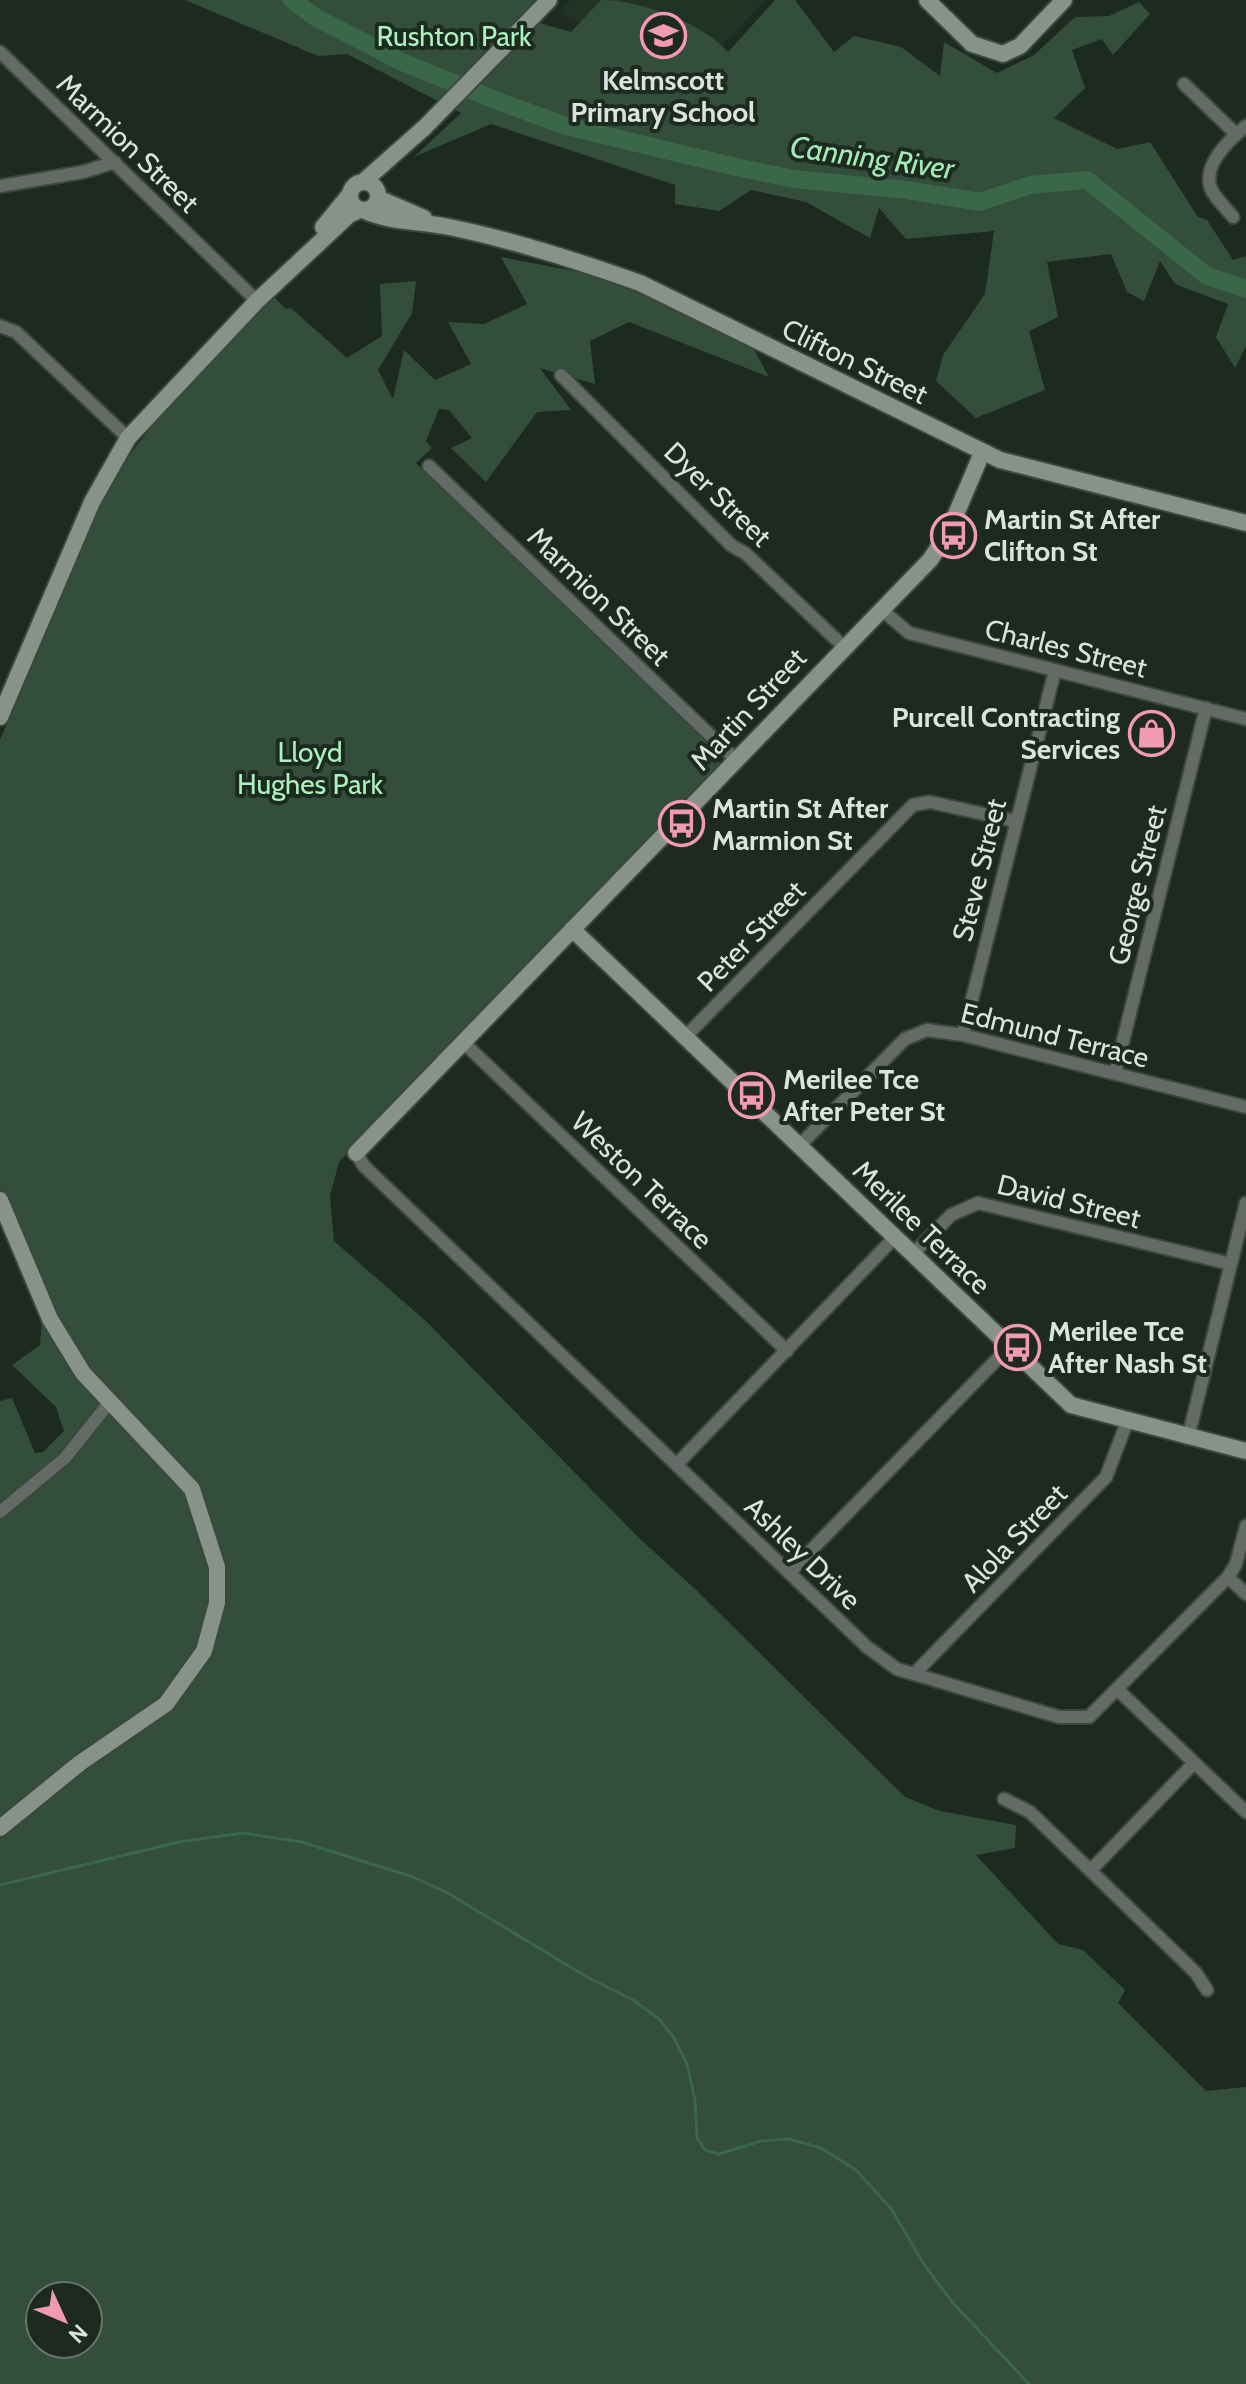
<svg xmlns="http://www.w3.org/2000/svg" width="1246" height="2384" font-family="Cabin,sans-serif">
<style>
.built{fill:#203325}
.green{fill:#334e3a;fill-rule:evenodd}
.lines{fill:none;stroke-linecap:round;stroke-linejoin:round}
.stream{stroke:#3a6747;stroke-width:3}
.river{stroke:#3a6747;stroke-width:18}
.street-casing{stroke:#3b483e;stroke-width:16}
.secondary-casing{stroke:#3b483e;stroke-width:20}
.street{stroke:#646b66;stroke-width:12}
.secondary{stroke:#879289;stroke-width:16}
.labels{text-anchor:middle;stroke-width:8;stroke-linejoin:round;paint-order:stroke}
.park-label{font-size:28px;fill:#abf2be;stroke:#1d2a20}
.poi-label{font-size:28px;font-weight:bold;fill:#dbe3dd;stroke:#1d2a20;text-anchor:start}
.street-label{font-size:28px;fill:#dbe3dd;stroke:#1d2a20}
.water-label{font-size:30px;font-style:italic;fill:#a3eab6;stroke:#1d2a20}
</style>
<rect width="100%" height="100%" fill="#1d2a20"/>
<path class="built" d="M571,0h195l-45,47 -125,-19 -30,-11 -7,-6z"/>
<path class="green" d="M185,0h354l-17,18 49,14 30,-32c38,0 102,23 127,52l47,-52h20l39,52 20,-16 47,11 39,29 4,-34 53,31 37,-18 41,-38 34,-1 30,-14 11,12 -37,41 -11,-16 -30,11 13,38 -31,30 63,31 33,-7 48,75 9,3 26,40 13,-4v90l-11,22 -19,-31 12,-33 -53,-20 -15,-23 -16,40 -17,-9 -16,-38 -64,8 11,55 -29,14 16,59 -69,28 -40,-37 7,-26 42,-61 9,-63 -88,8 -27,-31 -9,30 -64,-36 -55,-12 -32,21 -44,-7v-19l-184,-61 -77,33 47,-44 -114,-59 -29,2z
M501,257l88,17 157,61 23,42 -140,-55 -39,19 5,43 -55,-16 31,42 -34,2 -51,70 -35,-34 21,-10 -23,-28 -10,-1 -13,32 6,7 -16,15 301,287 3,16 -381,396 -9,34 4,45 93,81 212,216 56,51 210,208 35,14 76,14 -1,23 -39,7 82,89 25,6 42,40 -7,13 88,88 40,-4v297h-1246v-983l12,-3 23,55 8,-1 21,-21 -8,-24 -44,-42 28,-20 4,-53 -44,-104v-448l108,-252c44,-72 106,-132 166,-191l12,12 5,-1 56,50 35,-22 -2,-52 36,-3 -4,32 -34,57 15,29 11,-49 31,30 36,-16 -23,-42 36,2 43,-20zM40,2296h48v48h-48z"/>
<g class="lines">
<path class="stream" d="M0,1885l179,-43 64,-9 59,9 111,35 33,15 141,85 46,23 26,19 15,19 13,26 8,36 2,38 8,12 14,4 42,-13 28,-2 32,9 35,22 36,40 31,53 30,40 76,81"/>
<path class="river" d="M292,0l23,17 85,44 95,39 71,26 170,41 58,12 113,11 73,12 50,-17 57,-5 120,96 39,13"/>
<defs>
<path id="street" d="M0,52l257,249
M1184,84l52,50
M0,186l83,-14 32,-10
M1233,217c-6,-8 -16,-17 -21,-26 -12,-24 17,-51 34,-65
M0,326l16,6 112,106
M561,375l171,171 13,7 98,93
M429,466l307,294
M882,610l27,23 337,86
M963,1035l92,-365
M685,1037l228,-232 17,-3 85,19
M464,1043l323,308
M1115,1073l91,-365
M800,1145l105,-106 22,-9 36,5 283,72
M356,1153l8,13 503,481 30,22 162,48h30l139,-140 8,-13 10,-38
M913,1254l38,-39 27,-12 253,61
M1188,1438l58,-235
M677,1464l218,-227
M0,1512l65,-54 44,-55
M789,1573l220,-226
M1228,1577l18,17
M915,1673l191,-196 21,-55
M1119,1691l127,121
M1004,1799l26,13 166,161 11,17
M1091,1870l103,-107"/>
<path id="secondary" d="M927,0l45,44 31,10 17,-8 44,-46
M350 196a14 14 0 1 1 28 0a14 14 0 1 1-28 0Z
M363,182l62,-55 124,-127
M378,198l46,20
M365,211c27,12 56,10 84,16 65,13 129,34 191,56l360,177 246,63
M323,227l27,-33
M0,717l92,-215 36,-64 129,-137 92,-86 10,-5
M572,929l499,476 175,46
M356,1153l574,-593 18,-27 34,-80
M0,1200l50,119 33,54 109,116 25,78v36l-13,48 -38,53 -86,59 -80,65"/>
</defs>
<use href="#street" class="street-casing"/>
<use href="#secondary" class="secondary-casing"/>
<use href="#street" class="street"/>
<use href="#secondary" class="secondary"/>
</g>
<defs>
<symbol id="school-ring" viewBox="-11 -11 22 22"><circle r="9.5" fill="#1d2a20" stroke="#f19ab2" stroke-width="1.5"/><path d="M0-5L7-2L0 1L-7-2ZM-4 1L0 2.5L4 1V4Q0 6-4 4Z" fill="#f19ab2"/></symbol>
<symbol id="bus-ring" viewBox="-11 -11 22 22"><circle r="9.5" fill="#1d2a20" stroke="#f19ab2" stroke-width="1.5"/><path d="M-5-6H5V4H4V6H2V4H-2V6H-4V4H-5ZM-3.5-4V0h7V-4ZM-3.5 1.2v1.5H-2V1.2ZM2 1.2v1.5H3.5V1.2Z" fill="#f19ab2"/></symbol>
<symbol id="shop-ring" viewBox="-11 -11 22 22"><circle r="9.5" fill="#1d2a20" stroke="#f19ab2" stroke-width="1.5"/><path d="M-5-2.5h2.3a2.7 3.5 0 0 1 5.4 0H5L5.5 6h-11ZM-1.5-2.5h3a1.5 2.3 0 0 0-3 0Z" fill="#f19ab2"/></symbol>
</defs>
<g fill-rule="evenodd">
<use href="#school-ring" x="638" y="10" width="51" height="51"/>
<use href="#bus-ring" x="928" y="510" width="51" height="51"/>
<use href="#shop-ring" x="1126" y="708" width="51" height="51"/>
<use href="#bus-ring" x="656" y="798" width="51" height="51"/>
<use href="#bus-ring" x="726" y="1070" width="51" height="51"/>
<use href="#bus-ring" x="992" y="1322" width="51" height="51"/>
</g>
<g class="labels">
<g class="park-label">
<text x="454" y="46">Rushton Park</text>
<text x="310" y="762">Lloyd<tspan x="310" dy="32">Hughes Park</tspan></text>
</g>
<g class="poi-label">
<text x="663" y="90" text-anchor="middle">Kelmscott<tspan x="663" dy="32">Primary School</tspan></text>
<text x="984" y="529">Martin St After<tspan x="984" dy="32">Clifton St</tspan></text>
<text x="1120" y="727" text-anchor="end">Purcell Contracting<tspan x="1120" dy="32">Services</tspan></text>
<text x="712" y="818">Martin St After<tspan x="712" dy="32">Marmion St</tspan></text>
<text x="783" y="1089">Merilee Tce<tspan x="783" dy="32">After Peter St</tspan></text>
<text x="1048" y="1341">Merilee Tce<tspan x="1048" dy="32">After Nash St</tspan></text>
</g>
<g class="street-label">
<text transform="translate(128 143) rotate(44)" y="10">Marmion Street</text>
<text transform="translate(855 361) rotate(26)" y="10">Clifton Street</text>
<text transform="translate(718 494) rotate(44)" y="10">Dyer Street</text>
<text transform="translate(599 596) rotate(44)" y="10">Marmion Street</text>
<text transform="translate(1066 648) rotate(14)" y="10">Charles Street</text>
<text transform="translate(748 709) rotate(-47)" y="10">Martin Street</text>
<text transform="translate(979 870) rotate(-76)" y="10">Steve Street</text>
<text transform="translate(1137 885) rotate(-76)" y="10">George Street</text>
<text transform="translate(751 936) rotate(-46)" y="10">Peter Street</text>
<text transform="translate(1055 1035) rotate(14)" y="10">Edmund Terrace</text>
<text transform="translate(642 1180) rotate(44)" y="10">Weston Terrace</text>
<text transform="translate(1069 1201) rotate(14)" y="10">David Street</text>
<text transform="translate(922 1227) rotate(44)" y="10">Merilee Terrace</text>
<text transform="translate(1014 1538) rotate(-46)" y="10">Alola Street</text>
<text transform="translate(803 1553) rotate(44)" y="10">Ashley Drive</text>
</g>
<g class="water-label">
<text transform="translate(872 158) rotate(8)" y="10">Canning River</text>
</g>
</g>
<g transform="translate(64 2320) rotate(134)"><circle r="38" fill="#1d2a20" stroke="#69746c" stroke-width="2"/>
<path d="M0-6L14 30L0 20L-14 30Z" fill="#f19ab2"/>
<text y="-12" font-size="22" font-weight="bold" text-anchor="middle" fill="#dbe3dd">N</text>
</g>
</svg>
